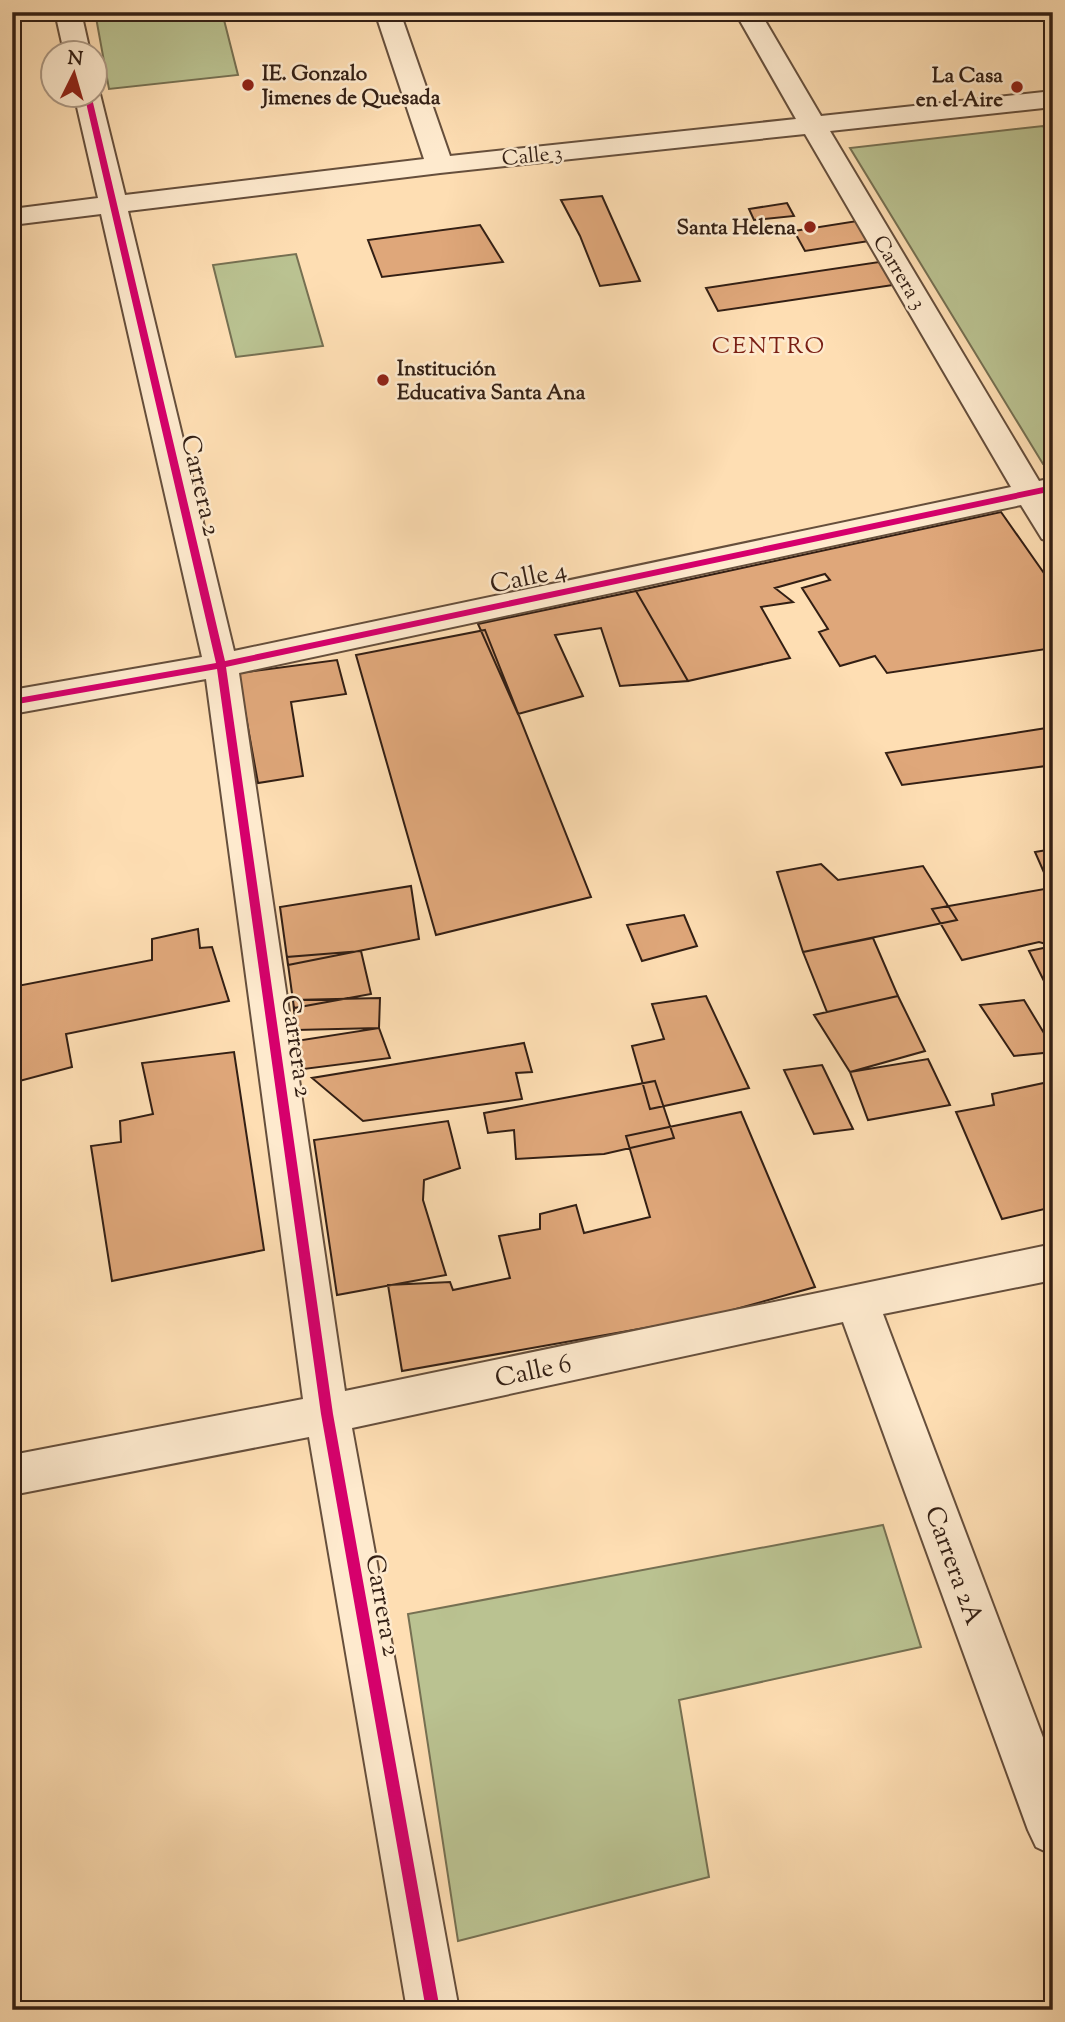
<svg xmlns="http://www.w3.org/2000/svg" width="1065" height="2022" font-family="'Sorts Mill Goudy',serif">
<style>
.green{fill:#bac291;stroke:#767052;stroke-width:2}
.building{fill:#dfa77a;stroke:#331f14;stroke-width:2}
.lines{fill:none;stroke-linecap:round;stroke-linejoin:round}
.minor-casing{stroke:#664f3c;stroke-width:4}
.minor{fill:#feeace;fill-rule:evenodd}
.cycleway-casing{stroke:#feeace;stroke-width:5}
.cycleway{fill:#d6006c;fill-rule:evenodd}
.poi-dot{fill:#8f2418;stroke:#feeace;stroke-width:2.5}
.labels{text-anchor:middle;stroke-width:5;stroke-linejoin:round;paint-order:stroke}
.far-poi-label{font-size:21px;font-weight:bold;fill:#331f14;stroke:#feeace;text-anchor:start}
.far-street-label{font-size:21px;fill:#331f14;stroke:#feeace}
.far-neighbourhood-label{font-size:23px;letter-spacing:2px;fill:#7a1f14;stroke:#feeace}
.street-label{font-size:26px;fill:#331f14;stroke:#feeace}
</style>
<rect width="100%" height="100%" fill="#fedeb3"/>
<filter id="stains"><feTurbulence type="fractalNoise" baseFrequency=".00286" numOctaves="4"/><feColorMatrix values="0 0 0 0 .2 0 0 0 0 .09 0 0 0 0 .02 0 0 0 .5 -.17"/></filter>
<radialGradient id="worn" r=".72"><stop offset=".6" stop-color="#630" stop-opacity="0"/><stop offset="1" stop-color="#630" stop-opacity=".3"/></radialGradient>
<path class="green" d="M95,12h127l16,63 -129,14z
M1043,126l10,17v319l-10,2 -193,-316z
M296,254l27,92 -87,11 -23,-92z
M883,1525l38,122 -242,53 30,177 -251,64 -50,-327z"/>
<path class="building" d="M602,196l38,85 -40,5 -20,-50 -19,-36z
M787,203l7,13 -40,4 -5,-11z
M857,221l12,20 -64,10 -11,-20z
M480,225l23,37 -121,15 -14,-37z
M879,262l14,23 -175,26 -12,-23z
M1001,512l52,74v62l-166,25 -12,-17 -35,10 -21,-34 9,-3 -26,-41 28,-8 -5,-6 -50,14 18,14 -32,5 29,51 -102,23 -52,-90z
M636,591l52,90 -68,5 -19,-58 -46,7 28,61 -65,18 -40,-90z
M485,630l106,267 -155,38 -80,-280z
M337,660l9,34 -55,8 12,74 -45,7 -20,-110z
M1053,727v38l-151,20 -16,-32z
M1053,849v44l-18,-41z
M821,864l17,16 85,-14 34,54 -154,32 -26,-80z
M411,886l8,53 -131,26 -8,-58z
M1050,888l3,4v54l-14,-4 -77,18 -30,-51z
M684,915l13,31 -55,15 -15,-36z
M198,929l2,19 12,-1 17,54 -163,33 6,33 -60,16v-96l140,-27v-21z
M873,938l25,58 -71,16 -24,-60z
M1053,946v53l-24,-48z
M361,951l10,43 -77,14 -7,-51z
M706,996l43,92 -99,21 -18,-63 32,-7 -12,-35z
M898,996l27,55 -75,21 -36,-57z
M380,998l-1,30 -83,2 -3,-30z
M1024,1000l29,48v4l-39,4 -34,-51z
M379,1028l11,30 -86,11 -8,-28z
M524,1043l8,29 -16,1 6,26 -159,22 -51,-43z
M234,1052l30,198 -152,31 -21,-135 30,-4 -1,-21 33,-7 -11,-51z
M928,1059l22,46 -82,15 -18,-48z
M822,1065l31,64 -39,5 -30,-64z
M655,1081l19,57 -70,16 -88,5 -2,-29 -26,3 -4,-20z
M1053,1081v126l-51,12 -46,-107 38,-7 -2,-11z
M741,1112l74,175 -108,30 -305,54 -14,-86 62,-3 3,8 57,-12 -11,-42 41,-7v-15l36,-9 8,28 66,-16 -24,-81z
M448,1121l12,47 -36,12 -1,20 23,75 -109,20 -23,-155z"/>
<g class="lines">
<defs>
<path id="minor" d="M55,12h26l9,40h-26z
M375,12h25l50,144 346,-37 -61,-107h25l61,104 232,-25v16l-223,24 209,350 14,-3v20l-4,1 4,6v37l-11,-3 -21,-34 -782,168 106,718 708,-147v36l-170,34 170,450v91l-17,-8 -8,-17 -185,-508 -491,106 107,582h-52l-98,-573 -297,58v-40l291,-56 -97,-720 -194,35v-24l190,-33 -101,-443 -89,11v-16l86,-11 -24,-104h20v-6l6,6 25,101 299,-36zM805,134l206,353 -777,164 -106,-440 312,-38z"/>
</defs>
<use href="#minor" class="minor-casing"/>
<use href="#minor" class="minor"/>
<defs>
<path id="cycleway" d="M84,94h7l134,567 828,-176v6l-827,176 107,747 107,596h-14l-105,-596 -104,-745 -205,36v-6l204,-36z"/>
</defs>
<use href="#cycleway" class="cycleway-casing"/>
<use href="#cycleway" class="cycleway"/>
</g>
<g class="poi-dot">
<circle cx="248" cy="85" r="7"/>
<circle cx="1017" cy="87" r="7"/>
<circle cx="810" cy="227" r="7"/>
<circle cx="383" cy="380" r="7"/>
</g>
<g class="labels">
<g class="far-poi-label">
<text x="262" y="80">IE. Gonzalo<tspan x="262" dy="24">Jimenes de Quesada</tspan></text>
<text x="1003" y="82" text-anchor="end">La Casa<tspan x="1003" dy="24">en el Aire</tspan></text>
<text x="796" y="234" text-anchor="end">Santa Helena</text>
<text x="397" y="375">Institución<tspan x="397" dy="24">Educativa Santa Ana</tspan></text>
</g>
<g class="far-street-label">
<text transform="translate(532 155) rotate(-6)" y="7">Calle 3</text>
<text transform="translate(900 272) rotate(59)" y="7">Carrera 3</text>
</g>
<g class="far-neighbourhood-label">
<text x="769" y="353">CENTRO</text>
</g>
<g class="street-label">
<text transform="translate(202 485) rotate(77)" y="9">Carrera 2</text>
<text transform="translate(528 576) rotate(-12)" y="9">Calle 4</text>
<text transform="translate(298 1046) rotate(82)" y="9">Carrera 2</text>
<text transform="translate(533 1370) rotate(-12)" y="9">Calle 6</text>
<text transform="translate(955 1565) rotate(70)" y="9">Carrera 2A</text>
<text transform="translate(384 1605) rotate(80)" y="9">Carrera 2</text>
</g>
</g>
<rect width="1065" height="2022" fill="none" stroke="#fedeb3" stroke-width="42"/>
<rect x="14" y="14" width="1037" height="1994" fill="none" stroke="#331f14" stroke-width="3.5"/>
<rect x="21" y="21" width="1023" height="1980" fill="none" stroke="#331f14" stroke-width="2"/>
<g transform="translate(74 74) rotate(5)"><circle r="33" fill="#feeace" stroke="#ad9984" stroke-width="2"/>
<path d="M0-5L12 26L0 18L-12 26Z" fill="#8f2418"/>
<text y="-10" font-size="19" font-weight="bold" text-anchor="middle" fill="#331f14">N</text>
</g>
<rect width="100%" height="100%" filter="url(#stains)"/>
<rect width="100%" height="100%" fill="url(#worn)"/>
</svg>
